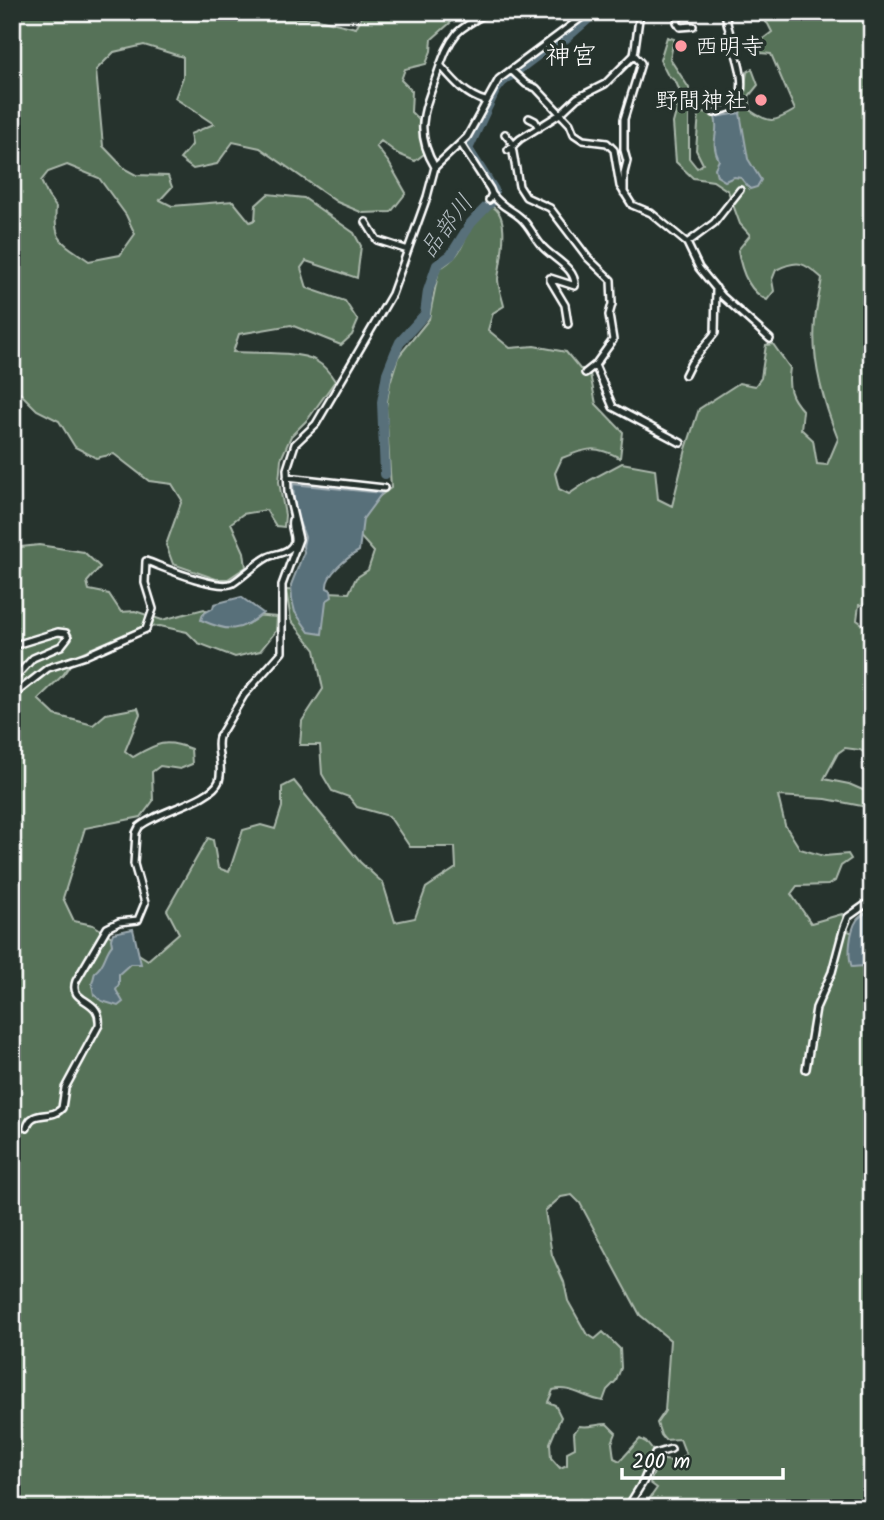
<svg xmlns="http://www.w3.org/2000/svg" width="884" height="1520" font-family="Kalam,'Klee One',sans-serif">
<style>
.green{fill:#577258;stroke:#abb8ac;stroke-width:2;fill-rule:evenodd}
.water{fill:#586f7a;stroke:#9ba9af;stroke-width:2}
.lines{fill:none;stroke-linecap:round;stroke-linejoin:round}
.river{stroke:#586f7a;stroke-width:10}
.minor-casing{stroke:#fff;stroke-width:10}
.minor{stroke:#26332d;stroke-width:5}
.poi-dot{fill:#ff9aa2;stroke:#26332d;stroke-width:2.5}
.labels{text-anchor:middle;stroke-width:7;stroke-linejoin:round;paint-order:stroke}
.poi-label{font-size:23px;fill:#fff;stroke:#26332d;text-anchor:start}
.water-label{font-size:24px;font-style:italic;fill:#b4bec3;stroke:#26332d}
.quarter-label{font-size:26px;fill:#fff;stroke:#26332d}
</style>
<rect width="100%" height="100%" fill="#26332d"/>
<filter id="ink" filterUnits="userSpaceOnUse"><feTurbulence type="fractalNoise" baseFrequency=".0143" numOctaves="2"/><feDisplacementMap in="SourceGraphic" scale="14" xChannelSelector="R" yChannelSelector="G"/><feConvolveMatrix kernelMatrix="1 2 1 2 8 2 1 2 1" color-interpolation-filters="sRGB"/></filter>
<g filter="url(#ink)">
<path class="green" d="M12,12h248l27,6h27l42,10 8,-16h112l-17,3 -27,24 -1,12 -5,13 -21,5 -4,11 11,11 -1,21 8,8 5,34 -9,7 -17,-7 -17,-13 -5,5 13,17 17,30 -15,19 -28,1 -26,-11 -77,-54 -27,-6 -16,22 -24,5 -13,-10 12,-14 -2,-11 24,-10 -39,-26 8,-21v-20l-39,-12 -30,7 -18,18 7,76 22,23 11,6 32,1 4,11 -12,13 12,6 61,-5 17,21 5,-2 1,-15 12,-11 36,4 50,35 7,13 -4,32 -51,-17 -5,7 6,20 38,13 13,20 -6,14 -11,10 -50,-20 -52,9 -6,18c19,1 68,-1 83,9 9,5 14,12 19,20l-27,38 -17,17 -10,23 -2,23 6,33 -1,12 -8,-1 -10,-16 -23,4 -12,9 13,29 2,15 -18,12h-12l-43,-15 -7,-19 16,-45 -10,-16 -23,-3 -35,-27 -18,4 -21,-11 -16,-26 -22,-11 -25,-25zM67,165l32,13 27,37 9,19 -15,21 -31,6c-27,-19 -36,-19 -33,-54l-8,-11 -7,-15 7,-9z
M760,12l13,7 10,-2 1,-5 88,1v591l-13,1 -2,15 15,11v126l-12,-7 -15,-2 -7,5 -14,26 25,5 23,10v14l-46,-9 -48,-3 7,29 15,24 24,7 24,-2 3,5 -10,7 -6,15 -7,4 -31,1 -6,8 20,29 31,-9 6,17 24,9v568h-229l14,-20 -7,-5 9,-24 12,2 15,-6 -6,-16 -15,1 -4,-5 -4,-12 8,-12 5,-71 -30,-25 -60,-112 -8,-8 -11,2 -16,14 7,44 12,27 4,19 18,32 9,6 8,-7 17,17 1,19 -5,13 -9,9 -4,11c-17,-2 -33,-16 -50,-11l-5,12 7,3 6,12 -11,26 1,15 9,10 7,-3v-13l8,-4 -1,-15 5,-7c11,2 18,-2 28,-2l9,9 -4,10 2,15 6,3 20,-22 6,3 8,10 -29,56h-23l-1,-2 -14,-2 -7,-5 -9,6v3h-559v-952l9,-9 18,-2 45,7 16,15 -13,15 2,8 20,4 12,18 14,-1 27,9 42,-11 16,11 33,-5 24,2 -1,14 -16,20 -25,6 -37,-14 -11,-11 -27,-6 -21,2 -61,26 -15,21 -25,24 17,16 38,10 13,-11 32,-6 2,6 -15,37 8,6c23,-13 31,-19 58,-8l1,15 -12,5 -20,-3 -8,6 1,29 -12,16 -56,11 -22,70 11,23 19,4 55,35 31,-27 -12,-23 41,-72 5,2 5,28 11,4 14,-42 18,-5 14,4 7,-22v-20l12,-6 66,81 23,21 12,39 20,-4 11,-30 30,-20 -1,-21h-45l-21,-31 -32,-9 -8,-10 -17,-6 -10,-17 -2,-29h-20l2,-24 21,-32 -8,-39 -24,-30 -5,-30 63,3 7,-15 12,-8 6,-18 -17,-19c4,-26 14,-31 34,-45l-5,-81 4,-24 8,-26 31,-38 10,-50c26,-16 20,-24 35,-45 5,-7 11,-11 13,-19 27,4 13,56 11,74 0,8 4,18 6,27l-11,7 -5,17 22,18 24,-2 32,6 14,17h9l7,35 27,28 -3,26c-25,-13 -33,-10 -58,0l-7,15 4,16 10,5 21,-14 32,-17 33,6 3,30 14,7 14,-57 13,-40 40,-26 16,3 6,-8 5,-33 7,-1 17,24c-3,19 0,29 13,43l-2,18 12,11 4,24 10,1 11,-26c-14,-35 -27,-80 -23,-118 1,-14 5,-29 7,-43 -18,-16 -24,-19 -46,-8l-4,10 2,11 -7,9c-19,-9 -26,-29 -29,-50l12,-15 -10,-11 -12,-33 -15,-10 -20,-3 -17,-16 -3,-39 8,-29 -5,-12 -9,-8 -7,-14 7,-23 7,2 -4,20 19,29v70l8,10 6,-4 -7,-14 3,-37 9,-1 13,9 17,6 9,-55 5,-3 6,16 -9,11 2,15c19,13 24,11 44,-1l-24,-56 -10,-1 -2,-11 13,-10 -4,-8 -10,-9z"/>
<path class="water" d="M740,113l8,46 13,21 -4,7 -7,2 -9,-11 -7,-1 -9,4 -8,-5 -2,-8 4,-8c-10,-20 1,-26 -4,-43z
M293,484l89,9 -19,26 -4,32c-11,6 -34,24 -32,37l4,2 1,7 -6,4 -4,33 -13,-2 -14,-20 -3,-12 -1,-15 13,-33 -1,-6 2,-9 -10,-26z
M241,597l22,16c-23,20 -35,19 -62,7l2,-6 10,-6 1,-4z
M872,909v46l-8,11 -12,1c-5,-11 -2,-37 5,-47 3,-4 11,-8 15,-11z
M133,929l8,35h-11l-11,10v10l-3,6 7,12 -5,4 -16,-5 -8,-6 -2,-11 3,-12c11,-8 9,-18 17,-27l-1,-6 2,-6z"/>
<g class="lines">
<path class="river" d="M385,474l-3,-72 5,-29 8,-20 5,-11 25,-28 3,-23 9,-26 14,-10 20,-32 23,-24v-9l-26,-41 27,-58 7,-9 41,-31 14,-5 39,-34"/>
<defs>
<path id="minor" d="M681,12l-4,10 3,5 13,-1
M440,65c14,16 25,30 45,36
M511,70l15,14 10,4 34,36 4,10 9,6 24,3 7,7 6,36 12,19 19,8 36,30 12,25 23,28 48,43
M714,113l24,-8c12,-32 -9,-61 -13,-93
M529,118l6,3 4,7
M505,134l9,11
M461,144l29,45 2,5 -3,6
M512,147l7,39 7,11 24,11 38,50 23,22 1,24 -3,11 4,25 -18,25 18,42 68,36
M508,150l12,-11 40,-25 17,-16 28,-14 29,-29 6,-43
M435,167c-22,-37 -10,-59 3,-95 5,-14 9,-27 19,-39 9,-9 21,-15 32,-21
M624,193v-20l3,-12 -3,-11v-31l17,-56 -7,-8
M492,194c10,14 18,14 29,24 8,7 13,19 20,27 10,13 35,22 34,41l-25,-8v2l15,25 3,19
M366,222l11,18 31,10
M687,243l27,-20 26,-33
M585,373l10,-8
M685,375l6,-12 24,-30 1,-45
M287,477l97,11
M12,646l46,-14 8,1 2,4 -7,9 -28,12 -21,23
M12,696l36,-28 37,-12 61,-27 7,-20 -8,-26 1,-22c17,6 72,30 87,22 10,-6 22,-19 35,-26 8,-4 24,-4 26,-16 1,-7 -4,-13 -2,-21
M806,1069l10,-61 16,-36 12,-45 4,-10 24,-17
M27,1128c4,-20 24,-7 35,-20l3,-20 34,-63c3,-28 -31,-21 -23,-44l31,-53 12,-6 19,-2 7,-17 -11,-39 2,-31 3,-6c16,-15 73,-27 80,-46 5,-17 -4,-30 0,-44l25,-42 38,-43v-67l17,-46 -11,-47 -1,-23 8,-25 21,-20 76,-130 35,-97 8,-30 32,-30 32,-58 90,-67
M627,1508l16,-26 12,-28 16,-5"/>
</defs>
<use href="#minor" class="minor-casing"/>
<use href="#minor" class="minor"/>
</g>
</g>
<g class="poi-dot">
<circle cx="681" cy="46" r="7"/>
<circle cx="761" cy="100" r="7"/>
</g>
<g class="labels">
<g class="poi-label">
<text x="695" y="54">西明寺</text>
<text x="747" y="108" text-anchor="end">野間神社</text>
</g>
<g class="water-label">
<text transform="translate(446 226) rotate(-53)" y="8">品部川</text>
</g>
<g class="quarter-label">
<text x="571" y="64">神宮</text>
</g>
</g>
<rect width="884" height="1520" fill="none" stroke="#26332d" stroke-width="42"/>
<rect x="21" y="21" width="842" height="1478" fill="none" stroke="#fff" stroke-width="2.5" filter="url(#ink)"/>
<path d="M622 1468v10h161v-10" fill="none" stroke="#ffffff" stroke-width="3.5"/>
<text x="632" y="1468" font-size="21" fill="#ffffff" stroke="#26332d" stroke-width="5" paint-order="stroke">200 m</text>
</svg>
